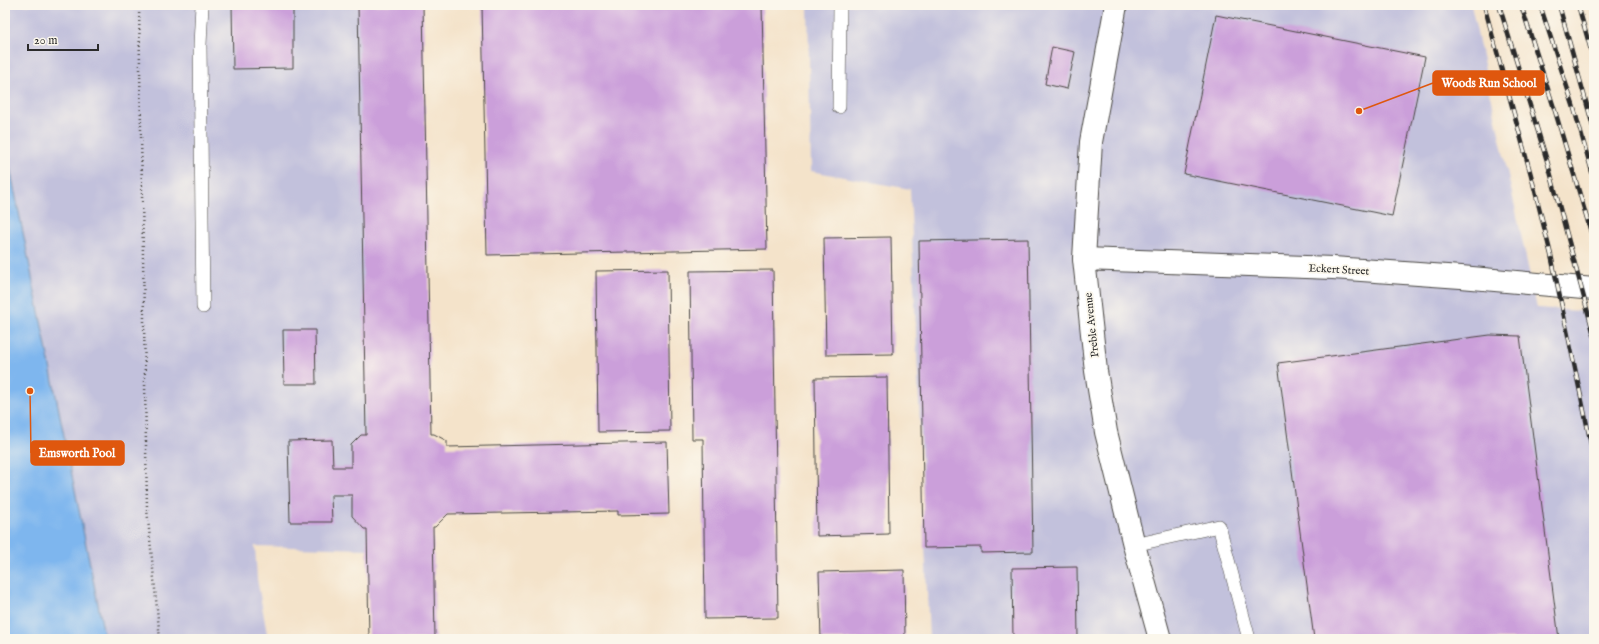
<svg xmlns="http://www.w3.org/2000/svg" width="1599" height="644" font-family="'IM FELL English',serif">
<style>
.industrial{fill:#c2c1dc}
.water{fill:#7eb6ee;stroke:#54708c}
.building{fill:#cb9fda}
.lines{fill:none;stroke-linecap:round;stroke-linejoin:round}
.service-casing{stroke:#494743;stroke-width:14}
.minor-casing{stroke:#494743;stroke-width:24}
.tertiary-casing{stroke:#494743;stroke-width:24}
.path{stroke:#494743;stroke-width:2.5;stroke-dasharray:1 3;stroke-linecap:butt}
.service{stroke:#fff;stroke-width:13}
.minor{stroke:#fff;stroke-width:22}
.tertiary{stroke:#fff;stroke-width:22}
.rail-casing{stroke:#2b2b2b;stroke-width:4.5}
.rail{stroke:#fbf7ec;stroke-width:3;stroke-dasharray:9;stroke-linecap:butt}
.labels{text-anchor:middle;stroke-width:3.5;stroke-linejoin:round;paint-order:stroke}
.street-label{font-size:11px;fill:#2b2b2b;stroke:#fbf7ec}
.leader{fill:none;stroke:#df570e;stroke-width:1.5}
.callout-dot{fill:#df570e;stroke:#fbf7ec;stroke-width:1.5}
.callout{fill:#df570e;stroke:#df570e;stroke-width:1.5}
.callout-label{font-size:12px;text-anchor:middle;font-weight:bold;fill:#fff}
</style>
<rect width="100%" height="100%" fill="#fbf7ec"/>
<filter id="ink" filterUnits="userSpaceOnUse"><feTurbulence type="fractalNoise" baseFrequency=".025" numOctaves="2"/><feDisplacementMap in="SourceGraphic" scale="8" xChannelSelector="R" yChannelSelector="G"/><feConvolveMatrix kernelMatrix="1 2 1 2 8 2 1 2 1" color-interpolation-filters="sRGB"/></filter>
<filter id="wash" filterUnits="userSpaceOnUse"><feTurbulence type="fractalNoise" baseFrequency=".012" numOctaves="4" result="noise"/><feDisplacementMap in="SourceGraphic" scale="16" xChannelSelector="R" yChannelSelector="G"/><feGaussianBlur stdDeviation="0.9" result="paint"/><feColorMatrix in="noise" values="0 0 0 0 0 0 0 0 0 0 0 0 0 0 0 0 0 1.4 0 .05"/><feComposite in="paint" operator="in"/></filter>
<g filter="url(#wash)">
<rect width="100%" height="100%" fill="#f4e3ca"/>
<path class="industrial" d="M5,5h355l6,430 -14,10v70l16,11v23l-113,-3 2,33 11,60h-163l-100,-496z
M808,5h663l66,303 57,4v327h-665l-19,-450 -99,-18z"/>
<path class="water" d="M5,143l100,496h-100z"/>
<g id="blocks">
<path class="building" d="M232,5h61v63l-60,1z
M358,5h65l8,429h3l13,7v6l220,-5 2,72 -51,1v-4l-170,3 -13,13h-2l2,112h-66l-2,-110h-3l-12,-13v-21h-21l1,27h-42l-2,-81 44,-1 1,27h18v-22l10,-10h5z
M482,5h280l5,244 -280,6z
M1216,15l209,42 -33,159 -208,-42z
M1052,47l23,5 -8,37 -22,-5z
M891,237l2,117 -67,1 -2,-117z
M1028,239l5,313 -52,1v-6l-57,1 -5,-307z
M668,270l2,161 -72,1 -2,-161z
M773,270l5,348 -73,1 -2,-180h-11l-2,-168z
M283,330h32l1,54h-32z
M1490,335l30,1 39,303h-245l-36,-276z
M887,377l2,157 -72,2 -2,-158z
M1077,567l1,72h-65l-1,-71z
M904,570l1,69h-84l-2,-67z"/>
</g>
</g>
<g filter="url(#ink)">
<use href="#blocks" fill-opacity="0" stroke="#494743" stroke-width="1"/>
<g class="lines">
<defs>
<path id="service" d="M202,5l-2,40 3,262
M839,107l1,-102
M1134,545l85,-19 30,113"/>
<path id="minor" d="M1084,259l7,-117 25,-137"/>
<path id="tertiary" d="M1160,639l-26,-94 -28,-113 -10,-61 -12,-112 249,9 128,9 133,12"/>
</defs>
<use href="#service" class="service-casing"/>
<use href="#minor" class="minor-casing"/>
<use href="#tertiary" class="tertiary-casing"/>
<path class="path" d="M139,5l8,504 13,130"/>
<use href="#service" class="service"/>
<use href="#minor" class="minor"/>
<use href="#tertiary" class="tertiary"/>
<defs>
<path id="rail" d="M1484,5l47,170 20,80 43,203
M1499,5l49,159 46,171
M1521,5l34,106 39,131
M1540,5l33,100 21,74
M1559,5l35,125
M1578,5l16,56"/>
</defs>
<use href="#rail" class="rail-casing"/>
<use href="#rail" class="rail"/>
</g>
</g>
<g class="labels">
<g class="street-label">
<text transform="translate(1339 269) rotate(3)" y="4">Eckert Street</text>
<text transform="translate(1091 325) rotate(-96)" y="4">Preble Avenue</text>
</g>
</g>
<path class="leader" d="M1359 111L1433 83M30 391L31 453"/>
<g class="callout-dot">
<circle cx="1359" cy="111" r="4"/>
<circle cx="30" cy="391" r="4"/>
</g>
<g class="callout">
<rect x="1433" y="71" width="111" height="24" rx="4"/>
<rect x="31" y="441" width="93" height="24" rx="4"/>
</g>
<g class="callout-label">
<text x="1489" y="87">Woods Run School</text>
<text x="77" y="457">Emsworth Pool</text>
</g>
<rect width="1599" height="644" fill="none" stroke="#fbf7ec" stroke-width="20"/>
<path d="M28 44v6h70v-6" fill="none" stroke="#2b2b2b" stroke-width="2"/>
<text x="34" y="44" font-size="12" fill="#2b2b2b" stroke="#fbf7ec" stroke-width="3" paint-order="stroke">20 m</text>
</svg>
